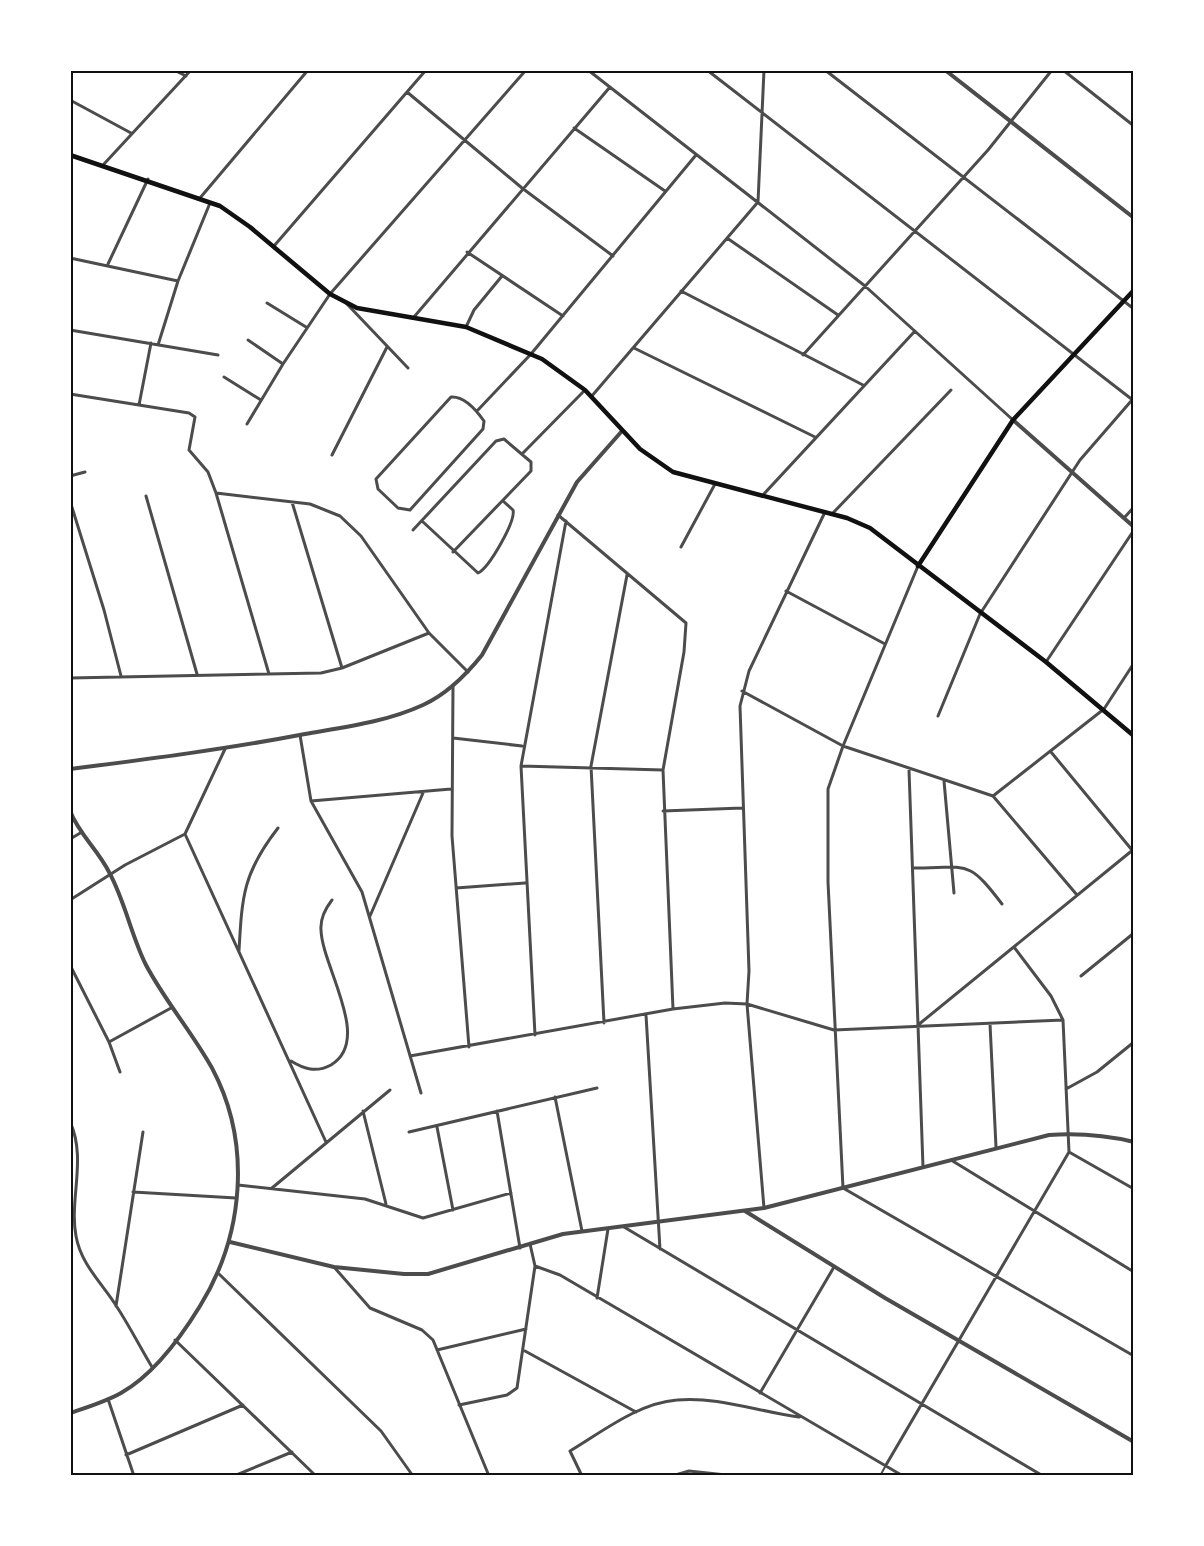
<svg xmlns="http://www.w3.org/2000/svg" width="1204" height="1546" font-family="'DM Sans',sans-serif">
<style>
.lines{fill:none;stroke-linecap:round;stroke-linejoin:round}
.pedestrian{stroke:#4c4c4c;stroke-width:2}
.minor{stroke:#4c4c4c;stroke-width:3}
.tertiary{stroke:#4c4c4c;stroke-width:4}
.secondary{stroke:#111;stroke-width:4.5}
.neatline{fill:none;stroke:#111;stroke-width:2}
</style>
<rect width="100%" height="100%" fill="#fff"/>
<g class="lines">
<path class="pedestrian" d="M880,1476l6,-11"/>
<path class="minor" d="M174,70l12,6
M588,70l277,216 148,134
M707,70l427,331
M825,70l309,239
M1063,70l71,56
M407,92l115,96 91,68
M70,100l61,33
M574,128l91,63
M104,164l87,-94
M200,198l108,-128
M727,238l111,77
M274,246l152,-176
M467,252l96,64
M70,258l108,23
M108,264l40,-85
M681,291l182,94
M267,303l39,24
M347,304l61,64
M414,317l196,-230
M466,327l8,-17 28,-34
M70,330l148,25
M248,340l35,24
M158,345l20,-64 32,-78
M634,348l181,89
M803,355l185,-205 64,-80
M224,377l37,23
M70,394l119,19 6,4 -6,33 19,22 8,21 53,181
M451,397c13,-1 26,14 33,24l-1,8 -73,81 -12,-2 -20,-19 -2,-10z
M591,397l167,-195 6,-132
M139,405l12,-62
M477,411l54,-57 165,-199
M247,424l36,-60 47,-70 196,-224
M522,454l63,-64
M332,455l55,-108
M70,476l15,-4
M216,493l94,11 30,12 21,20 68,97 39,39
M763,495l152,-164
M146,496l51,178
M70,501l34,109 17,66
M292,502l50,166
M832,514l119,-124
M558,515l128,108 -2,29 -21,118 10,239
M1124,518l10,-11
M422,521l56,52c11,-5 38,-52 35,-63l-10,-9
M413,530l83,-89 8,-2 27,23v9l-78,81
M681,547l34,-63
M918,566l-75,180 -15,43v93l15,306 291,168
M786,591l99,53
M1046,662l88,-132
M70,678l251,-5 21,-5 87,-35
M453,685l-1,151 17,211
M742,691l101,55 150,50 84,99
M938,716l42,-102 100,-154 52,-60
M300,735l11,66 51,91 59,201
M453,738l69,8
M1051,752l81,98
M521,766l142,4
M909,770l14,397
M944,781l10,112
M993,796l111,-87 30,-46
M311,801l140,-12
M663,811l79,-3
M185,834l141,308
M70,839l12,-7
M913,868c55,0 54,-10 89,36
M456,888l69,-5
M70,900l55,-35 60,-31 40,-85
M370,916l53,-123
M239,951c3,-55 4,-78 39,-123
M70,965l39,77 11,30
M1081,976l53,-43
M646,1015l14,234
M604,1023l-13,-257 36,-191
M990,1024l6,123
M918,1025l216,-176
M535,1035l-14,-269 45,-245
M109,1042l62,-34
M410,1056l263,-47 52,-6 22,1 87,26 229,-10
M291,1061c13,8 25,12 40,4 42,-25 -9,-98 -10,-135 -1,-12 4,-21 11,-30
M1066,1089l31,-17 37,-30
M555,1097l27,134
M363,1111l23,93
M497,1111l23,137
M70,1122c17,36 -1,78 6,114 5,29 27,48 41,71 13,20 23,40 35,60
M437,1127l16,83
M409,1132l188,-44
M1069,1152l65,37
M951,1160l183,112
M238,1185l127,14 58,19 88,-25
M272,1188l118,-98
M133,1192l103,6
M764,1208l-17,-204 2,-33 -9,-265 9,-35 76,-159
M624,1227l419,249
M535,1266l25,9 343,201
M334,1267l36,41 52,22 11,10 56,136
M219,1274l162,157 32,45
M597,1298l11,-69
M116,1306l27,-174
M175,1340l141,136
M437,1350l89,-21
M525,1351l111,61
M760,1393l74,-126
M108,1399l26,77
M459,1405l48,-10 10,-7 18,-122 -5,-22
M126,1455l117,-50
M886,1465l183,-313 -6,-132 -12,-24 -37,-49
M234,1476l58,-24
M582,1476l-12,-25c32,-19 68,-48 107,-51 40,-4 83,12 122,17
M672,1476l17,-5 46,5"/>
<path class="tertiary" d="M945,70l189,148
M1013,420l121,107
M70,769c79,-10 157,-20 235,-35 40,-7 81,-12 118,-29 24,-11 43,-30 59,-50l95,-173 45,-51
M70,811c9,23 28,39 39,61 16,29 22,63 37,93 19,36 46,67 66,103 40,75 32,167 -12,238 -19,31 -47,69 -79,87 -16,9 -33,14 -51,20
M745,1211l140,87 249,144
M230,1242l104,25 70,7h24l135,-40 201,-26 285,-73c29,-2 56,0 85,7"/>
<path class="secondary" d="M70,155l150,51 30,21 80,67 27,14 109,19 76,32 43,31 55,59 33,23 174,46 23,10 176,134 88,74
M918,566l95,-146 121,-130"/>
</g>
<rect width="1204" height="1546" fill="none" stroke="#ffffff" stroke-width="144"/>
<rect x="72" y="72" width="1060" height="1402" class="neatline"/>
</svg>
